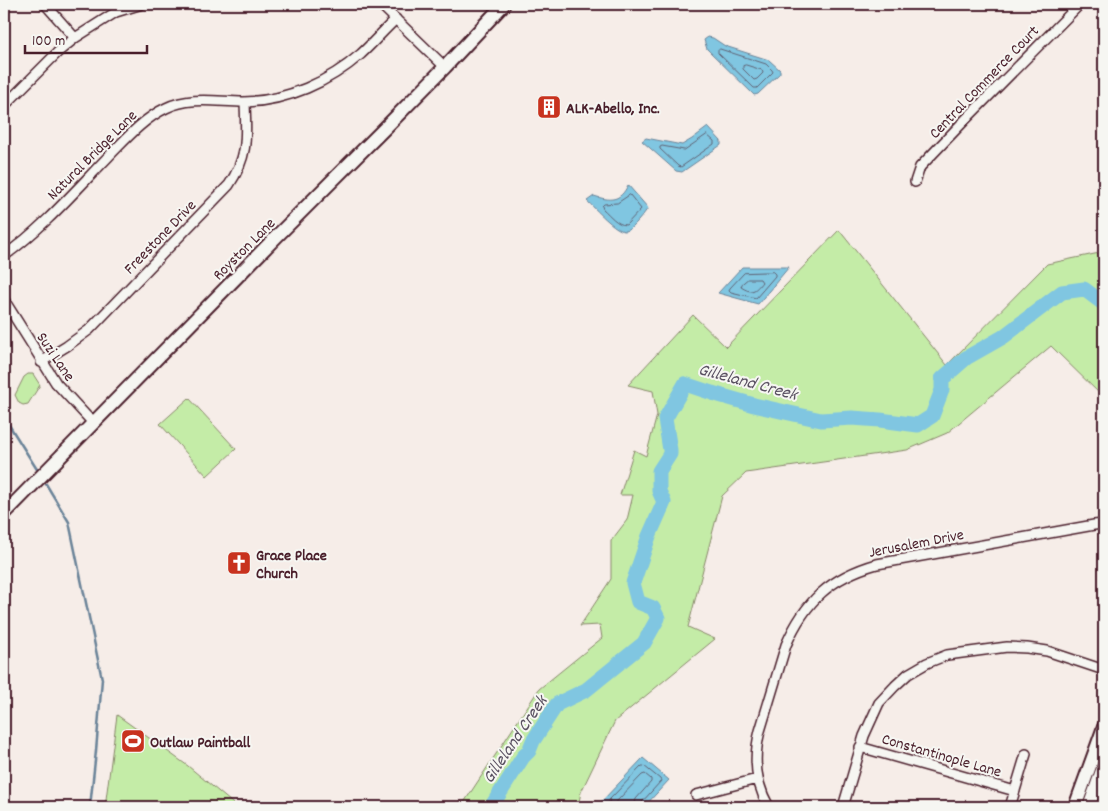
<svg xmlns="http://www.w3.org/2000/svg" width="1108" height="811" font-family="Dekko,sans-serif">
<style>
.green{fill:#c4eca7;stroke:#878669}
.water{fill:#80c6e1;stroke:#6a8398}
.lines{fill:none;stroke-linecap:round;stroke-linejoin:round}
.shore{stroke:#606274;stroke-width:1}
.stream{stroke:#6a8398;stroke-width:2.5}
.river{stroke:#80c6e1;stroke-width:15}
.street-casing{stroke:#4a1f2b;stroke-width:12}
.secondary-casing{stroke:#4a1f2b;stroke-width:16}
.street{stroke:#f6f6f2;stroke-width:9}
.secondary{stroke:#f6f6f2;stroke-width:12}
.labels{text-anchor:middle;stroke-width:4;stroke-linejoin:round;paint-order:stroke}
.street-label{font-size:16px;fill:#4a1f2b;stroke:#f6f6f2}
.poi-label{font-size:16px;font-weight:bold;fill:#4a1f2b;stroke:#f6f6f2;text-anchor:start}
.water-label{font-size:18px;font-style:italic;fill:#5a5162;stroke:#f6f6f2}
</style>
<rect width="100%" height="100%" fill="#f6ede8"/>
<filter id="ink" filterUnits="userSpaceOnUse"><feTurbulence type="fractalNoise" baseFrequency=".02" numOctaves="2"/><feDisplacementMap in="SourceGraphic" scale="10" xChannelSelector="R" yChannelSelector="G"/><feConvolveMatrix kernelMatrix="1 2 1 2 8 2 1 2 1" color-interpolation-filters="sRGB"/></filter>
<g filter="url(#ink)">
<path class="green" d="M839,230l108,135 100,-101 57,-12v146l-53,-52 -104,87 -40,17 -161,23 -24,23 -34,131 27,12 -100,82 -34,71 -3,15h-117l78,-118 63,-51 -2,-13 -20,1 31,-47v-38l16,-21 6,-25h-13l14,-45 12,6 11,-41 -4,-24 -25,-6 65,-70 33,32z
M28,374h5l7,11 -12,19 -5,1 -4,-2 -4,-8 9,-18z
M189,398l47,51 -29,27 -47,-52z
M117,715l71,51 49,41h-132z"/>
<path class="water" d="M708,37l5,1 12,8 44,14 11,10v3l-22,21 -4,1 -47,-46 -3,-9z
M708,127l13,14v4l-39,27 -6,-1 -34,-30 4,-3 36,7 10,-6z
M628,185l20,23c-4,6 -16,22 -23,23 -10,0 -30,-23 -38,-30l7,-5c16,5 26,6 34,-11z
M742,267h47l-31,37 -40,-11z
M643,758l26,22 -25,27h-37l-6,-5z"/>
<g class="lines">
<path class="shore" d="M720,49l46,15 6,6 1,2 -16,16h-3l-36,-35v-2z
M746,65l16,5 1,3 -6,6 -3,1 -11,-11v-3z
M707,135l7,6v3l-33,23 -3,-1 -18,-17v-2l2,-1 22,4z
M630,195l11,14 -15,16c-9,0 -16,-10 -23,-16l-1,-3 2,-2 13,-1z
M773,272l2,2v2l-19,22 -25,-6 -2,-2 1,-2 14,-15z
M748,279h12l2,3c-7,9 -10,12 -21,5l1,-3z
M610,807l-1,-7 33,-34h2l16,13 1,2 -19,21 -2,5
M616,807l1,-6 25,-26 3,-1 6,5v3l-15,17 -2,8"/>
<path class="stream" d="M4,417l34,54
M46,484l23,38 33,157 -6,72 -6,56"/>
<path class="river" d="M491,807l32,-50 6,-6 4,-10 24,-37 29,-14 58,-47 14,-25 -5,-10 -15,-6 -5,-19 16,-47 15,-34 -5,-11v-20l11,-17v-4l-5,-31 20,-35 27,9 42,12 67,15 31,-2 28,2 38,5 14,-9 10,-26v-11l24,-21 37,-21 59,-45 22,-3 20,15"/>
<defs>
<path id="street" d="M45,4l30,34
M380,4l65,63
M4,106l55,-55 16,-13 41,-26 26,-8
M915,182l5,-15 45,-47 112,-113 2,-3
M4,256c39,-28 71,-65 104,-99 18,-18 35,-38 58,-49 25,-12 51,-6 78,-6 43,-1 85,-20 117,-48 12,-11 23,-24 35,-35
M4,300l52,83 37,40
M41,362l26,-16 22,-16 140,-145c20,-30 17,-49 16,-83
M860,747l155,44
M696,795l61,-16
M769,807c-14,-24 -16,-49 -9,-76l26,-86c19,-44 45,-68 91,-81l217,-39 10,-1
M843,807l21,-71 15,-33 16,-17 13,-12 19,-11 20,-8 60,-8 20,1 20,3 57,19
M1010,807l16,-53"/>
<path id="secondary" d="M4,514l274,-279 108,-108 59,-60 59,-63
M1075,807l29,-80
M1089,807l15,-42"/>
</defs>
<use href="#street" class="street-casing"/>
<use href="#secondary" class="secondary-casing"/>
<use href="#street" class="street"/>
<use href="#secondary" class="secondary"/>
</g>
</g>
<defs>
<symbol id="building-square" viewBox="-11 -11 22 22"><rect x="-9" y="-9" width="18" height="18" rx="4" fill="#c8321e" stroke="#f6f6f2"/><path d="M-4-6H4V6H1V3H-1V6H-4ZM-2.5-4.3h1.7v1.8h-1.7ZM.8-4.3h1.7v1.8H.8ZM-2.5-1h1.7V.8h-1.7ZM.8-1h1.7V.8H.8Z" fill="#fff"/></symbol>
<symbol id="church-square" viewBox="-11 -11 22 22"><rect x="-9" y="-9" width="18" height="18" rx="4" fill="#c8321e" stroke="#f6f6f2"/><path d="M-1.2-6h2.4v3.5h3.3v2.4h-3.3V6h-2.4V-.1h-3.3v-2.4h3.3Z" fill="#fff"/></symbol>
<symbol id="stadium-square" viewBox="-11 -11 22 22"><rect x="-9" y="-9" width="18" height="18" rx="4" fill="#c8321e" stroke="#f6f6f2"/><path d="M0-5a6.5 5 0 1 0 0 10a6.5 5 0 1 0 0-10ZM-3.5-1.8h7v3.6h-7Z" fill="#fff"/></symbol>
</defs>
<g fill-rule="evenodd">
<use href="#building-square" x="535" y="93" width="28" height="28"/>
<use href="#church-square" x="225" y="549" width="28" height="28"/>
<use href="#stadium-square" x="119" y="727" width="28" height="28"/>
</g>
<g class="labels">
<g class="street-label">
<text transform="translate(983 81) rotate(-46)" y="6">Central Commerce Court</text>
<text transform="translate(91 154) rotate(-45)" y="6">Natural Bridge Lane</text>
<text transform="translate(159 236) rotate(-46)" y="6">Freestone Drive</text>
<text transform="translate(243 248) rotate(-45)" y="6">Royston Lane</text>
<text transform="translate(57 356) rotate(56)" y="6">Suzi Lane</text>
<text transform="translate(916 542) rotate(-11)" y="6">Jerusalem Drive</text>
<text transform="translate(942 754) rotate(16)" y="6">Constantinople Lane</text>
</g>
<g class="poi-label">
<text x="566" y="113">ALK-Abello, Inc.</text>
<text x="256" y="560">Grace Place<tspan x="256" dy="18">Church</tspan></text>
<text x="150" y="747">Outlaw Paintball</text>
</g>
<g class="water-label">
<text transform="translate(748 381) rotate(15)" y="6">Gilleland Creek</text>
<text transform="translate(514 739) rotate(-56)" y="6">Gilleland Creek</text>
</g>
</g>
<rect width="1108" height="811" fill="none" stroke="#f6f6f2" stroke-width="20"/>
<rect x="10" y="10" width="1088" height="791" fill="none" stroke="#4a1f2b" stroke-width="2" filter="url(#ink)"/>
<path d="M25 45v8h122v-8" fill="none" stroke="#4a1f2b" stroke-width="2.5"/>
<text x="32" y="45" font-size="15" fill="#4a1f2b" stroke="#f6f6f2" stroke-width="4" paint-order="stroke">100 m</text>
</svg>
